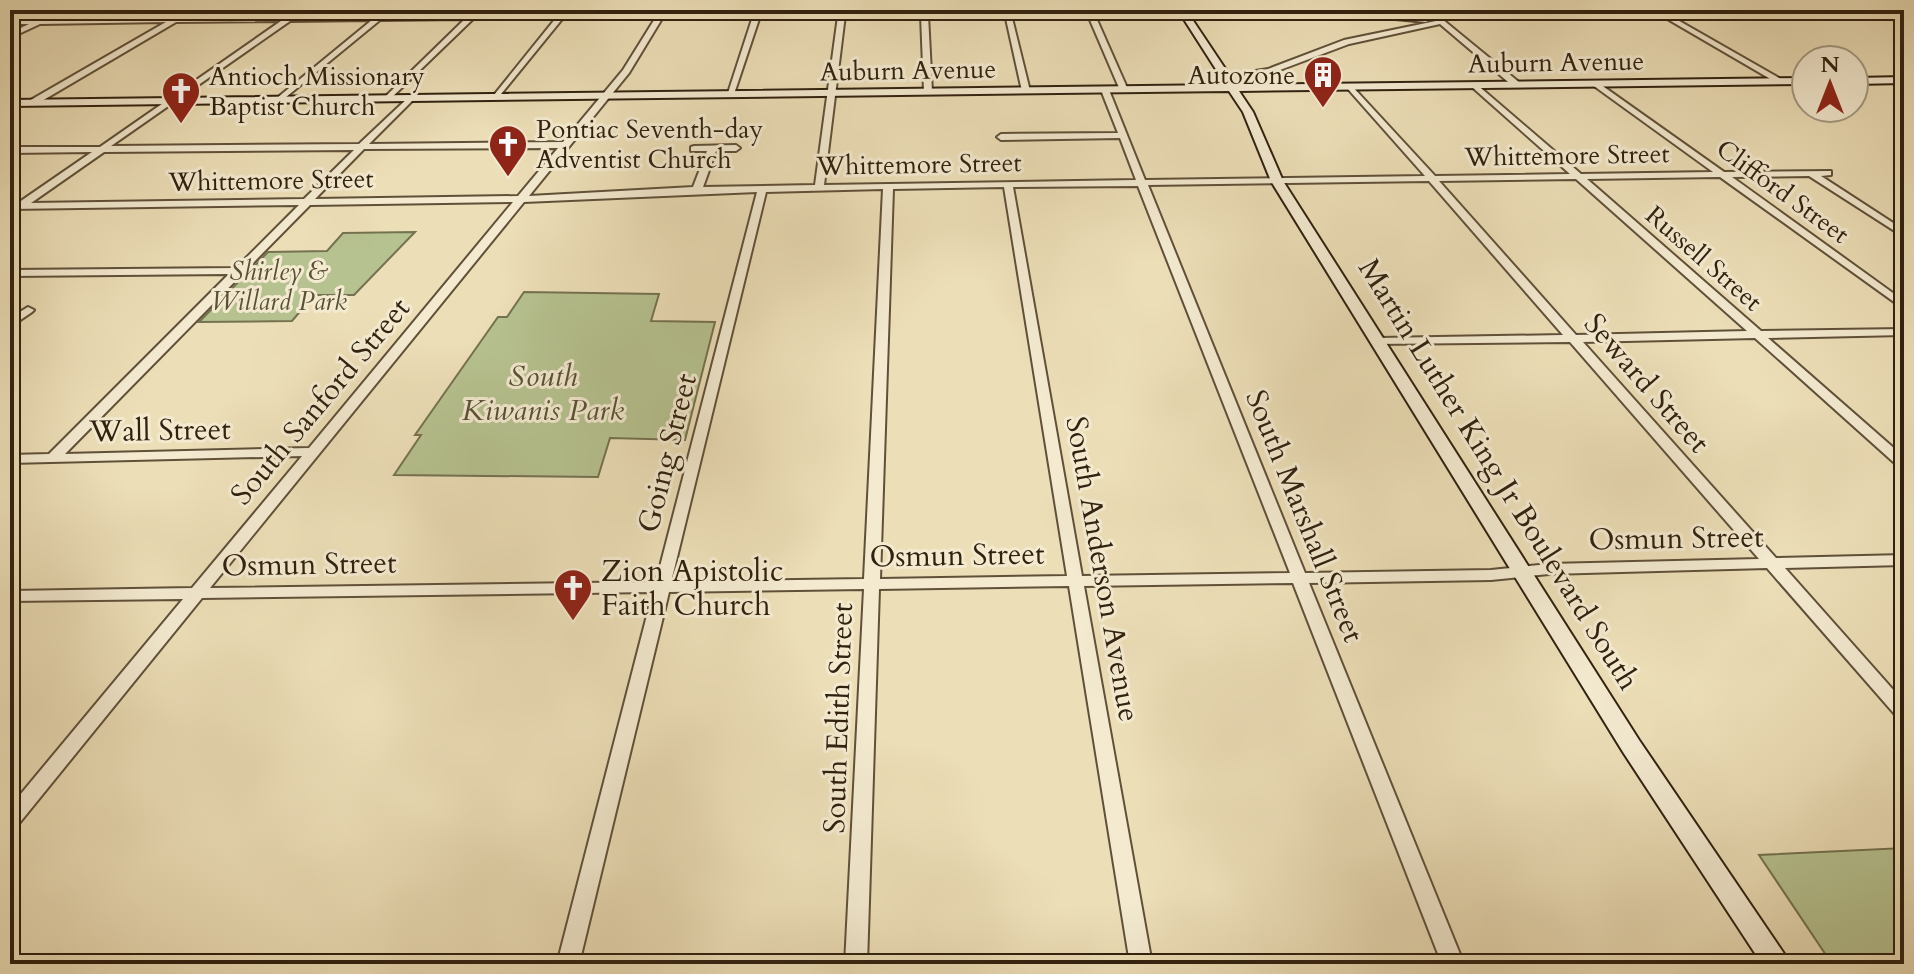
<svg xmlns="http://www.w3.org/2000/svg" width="1914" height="974" font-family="Cardo,serif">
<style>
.green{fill:#b6c290;stroke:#747250;stroke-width:2}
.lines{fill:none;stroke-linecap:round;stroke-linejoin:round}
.minor-casing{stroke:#605039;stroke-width:4}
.secondary-casing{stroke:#31210f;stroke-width:4}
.minor{fill:#f3ead0;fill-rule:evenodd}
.secondary{fill:#f3ead0;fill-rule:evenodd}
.labels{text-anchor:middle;stroke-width:6;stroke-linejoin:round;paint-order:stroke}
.far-street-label{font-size:26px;fill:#31210f;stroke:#f3ead0}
.far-poi-label{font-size:26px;fill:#31210f;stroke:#f3ead0;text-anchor:start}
.far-park-label{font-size:26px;font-style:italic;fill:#595136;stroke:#f3ead0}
.park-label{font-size:30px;font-style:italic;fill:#595136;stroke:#f3ead0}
.street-label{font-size:30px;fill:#31210f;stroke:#f3ead0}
.poi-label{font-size:30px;fill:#31210f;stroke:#f3ead0;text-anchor:start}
</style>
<rect width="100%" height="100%" fill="#ecdeb7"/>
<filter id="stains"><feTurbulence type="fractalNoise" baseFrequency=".0025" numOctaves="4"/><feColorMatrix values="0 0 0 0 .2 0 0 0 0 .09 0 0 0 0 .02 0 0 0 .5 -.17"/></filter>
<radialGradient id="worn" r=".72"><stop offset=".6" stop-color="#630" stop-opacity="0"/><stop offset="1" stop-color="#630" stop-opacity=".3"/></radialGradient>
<path class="green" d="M415,232l-61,63h-40l-22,26 -93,1 69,-70 59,-1 16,-18z
M524,292l135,2 -8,27 64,1 -30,118 -75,-2 -12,39 -204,-2 27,-40h-6l83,-118h9z
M1904,848v116h-72l-73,-109z"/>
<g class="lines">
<defs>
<path id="minor" d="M57,10h8l-17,10 125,-2 14,-8h8l-12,8 376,-4 5,-3 2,3 93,-1 2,-3h6l-2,3 174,-3h346l-3,2 -88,1 34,77 -4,2 -4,-2 -33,-77 -76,1 19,77 -4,2 -4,-2 -17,-77 -77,1 4,77 -4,2 -4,-2 -3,-77h-76l-21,170 312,-5 -16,-42 -119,2 -4,-3 4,-3 117,-1 -17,-43 4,-2 4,2 36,90 280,-4 -77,-87 -1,-2 4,-2 84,91 135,-2 -98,-87v-4h3l106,91 132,-2 -119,-86 -1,-2 4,-2 127,90 107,-1v4l-10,1 83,54v7l-95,-61 -77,1 172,124v8l-184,-132 -133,2 174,152 143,-2v6l-136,3 136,119v11l-5,-1 -144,-129 -172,4 193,216 128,-3v10l-119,3 119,134v17l-6,-1 -131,-150 -218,6 -58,6 -182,3 155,381h-22l-149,-381 -209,3 68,378h-22l-61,-378 -190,3 -12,375h-22l19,-375 -195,3 -90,372h-22l96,-372 -451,6 -185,228 -7,3v-22l173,-208 -173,2v-10l182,-3 110,-132 -292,7v-8l39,-1 180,-180 -219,2v-6l226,-2 63,-63 -289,4v-6h8l74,-51 -82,1v-6h90l181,-126 -105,1 -141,83h-6v-4l137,-79 -126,2 -30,14v-5l19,-9h-19v-4h27zM753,16l-26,80 7,-2 26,-78h78l-23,169 -112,2 13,-36h20l4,-3 -4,-3 -42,1 -3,1v4h16l-14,36 -164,9 100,-123 34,-56zM656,17l-33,53 -60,72 -194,2 44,-44 1,-2 -4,-2 -51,48 -248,2 179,-125 82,-1 -95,78v4h3l100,-82 85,-1 -79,77 -1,2 4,2 84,-81 83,-1 -62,77v4h3l66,-81zM558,148l-40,48 -203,3 49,-50zM354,150l-50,49 -273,4 73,-51zM1576,179l171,152 -171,4 -137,-154zM1429,181l134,154 -185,3 -6,4 2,2 196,-2 189,217 -210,5 -58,6 -186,3 -157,-388zM1138,186l152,387 -208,3 -69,-389zM1004,187l63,389 -187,3 13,-390zM883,189l-19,390 -193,3 95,-390zM757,192l-101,390 -446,6 314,-386zM513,202l-204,246 -244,6 245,-249z
M1424,10h7l89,73v4h-6l-74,-63 -91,20 -77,29 -19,1 -4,-2 19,-3 76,-29 92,-19z
M1652,10h8l126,72 -7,2z
M1874,10h9l21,9v5z
M1293,12h71l65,8 -3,2 -62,-6 -73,-1z
M28,307l6,3 -2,2 -22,15v-9z"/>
<path id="secondary" d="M1178,10h8l50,75 570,-7v6l-567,7 14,21 30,69 356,559 152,224h-29l-139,-212 -352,-571 -28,-69 -14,-21 -1219,15v-6l1216,-15z
M1904,77v6l-50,1v-6z"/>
</defs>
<use href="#minor" class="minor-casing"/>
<use href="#secondary" class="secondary-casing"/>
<use href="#minor" class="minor"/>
<use href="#secondary" class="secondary"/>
</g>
<defs>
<symbol id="building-pin" viewBox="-11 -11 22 30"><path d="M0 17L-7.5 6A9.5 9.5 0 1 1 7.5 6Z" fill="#8f2418" stroke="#f3ead0"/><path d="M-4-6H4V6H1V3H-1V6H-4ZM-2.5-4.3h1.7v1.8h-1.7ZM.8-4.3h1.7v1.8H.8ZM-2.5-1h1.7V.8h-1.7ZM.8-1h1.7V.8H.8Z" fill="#fff"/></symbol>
<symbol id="church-pin" viewBox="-11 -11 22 30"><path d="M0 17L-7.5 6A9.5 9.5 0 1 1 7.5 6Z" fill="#8f2418" stroke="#f3ead0"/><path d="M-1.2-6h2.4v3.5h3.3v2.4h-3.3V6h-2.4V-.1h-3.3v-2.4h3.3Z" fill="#fff"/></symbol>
</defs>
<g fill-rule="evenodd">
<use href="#building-pin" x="1301" y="53" width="44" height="60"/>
<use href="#church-pin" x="159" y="69" width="44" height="60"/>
<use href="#church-pin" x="486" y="122" width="44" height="60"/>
<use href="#church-pin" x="551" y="566" width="44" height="60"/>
</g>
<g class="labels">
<g class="far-street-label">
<text transform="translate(1556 62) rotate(-1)" y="9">Auburn Avenue</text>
<text transform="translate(908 70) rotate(-1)" y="9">Auburn Avenue</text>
<text transform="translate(1567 155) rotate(-1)" y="9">Whittemore Street</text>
<text transform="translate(919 164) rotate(-1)" y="9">Whittemore Street</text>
<text transform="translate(271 180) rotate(-1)" y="9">Whittemore Street</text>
<text transform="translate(1783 191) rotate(36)" y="9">Clifford Street</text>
<text transform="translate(1704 258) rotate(41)" y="9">Russell Street</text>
</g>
<g class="far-poi-label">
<text x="1295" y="84" text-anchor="end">Autozone</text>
<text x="209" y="85">Antioch Missionary<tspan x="209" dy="30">Baptist Church</tspan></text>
<text x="536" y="138">Pontiac Seventh-day<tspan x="536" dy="30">Adventist Church</tspan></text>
</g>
<g class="far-park-label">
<text x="279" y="280">Shirley &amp;<tspan x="279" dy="30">Willard Park</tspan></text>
</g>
<g class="park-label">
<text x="543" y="386">South<tspan x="543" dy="34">Kiwanis Park</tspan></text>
</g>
<g class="street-label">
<text transform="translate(1647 383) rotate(49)" y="10">Seward Street</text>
<text transform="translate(320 401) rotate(-50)" y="10">South Sanford Street</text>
<text transform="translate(160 430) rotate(-1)" y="10">Wall Street</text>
<text transform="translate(667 453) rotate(-76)" y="10">Going Street</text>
<text transform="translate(1499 474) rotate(58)" y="10">Martin Luther King Jr Boulevard South</text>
<text transform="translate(1305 516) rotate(68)" y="10">South Marshall Street</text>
<text transform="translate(1676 538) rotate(-1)" y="10">Osmun Street</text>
<text transform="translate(957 555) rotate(-1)" y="10">Osmun Street</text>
<text transform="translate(309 564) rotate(-1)" y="10">Osmun Street</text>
<text transform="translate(1103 569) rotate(80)" y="10">South Anderson Avenue</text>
<text transform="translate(838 718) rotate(-88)" y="10">South Edith Street</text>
</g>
<g class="poi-label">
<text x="601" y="581">Zion Apistolic<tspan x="601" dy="34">Faith Church</tspan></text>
</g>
</g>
<rect width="1914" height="974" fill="none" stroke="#ecdeb7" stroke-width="40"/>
<rect x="12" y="12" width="1890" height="950" fill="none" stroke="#31210f" stroke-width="4"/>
<rect x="20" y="20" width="1874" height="934" fill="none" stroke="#31210f" stroke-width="2"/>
<g transform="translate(1830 84)"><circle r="38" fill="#f3ead0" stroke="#a59a83" stroke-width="2"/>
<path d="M0-6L14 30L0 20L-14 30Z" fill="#8f2418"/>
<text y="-12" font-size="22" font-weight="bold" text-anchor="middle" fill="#31210f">N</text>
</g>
<rect width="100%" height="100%" filter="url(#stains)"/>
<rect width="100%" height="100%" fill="url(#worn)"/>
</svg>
